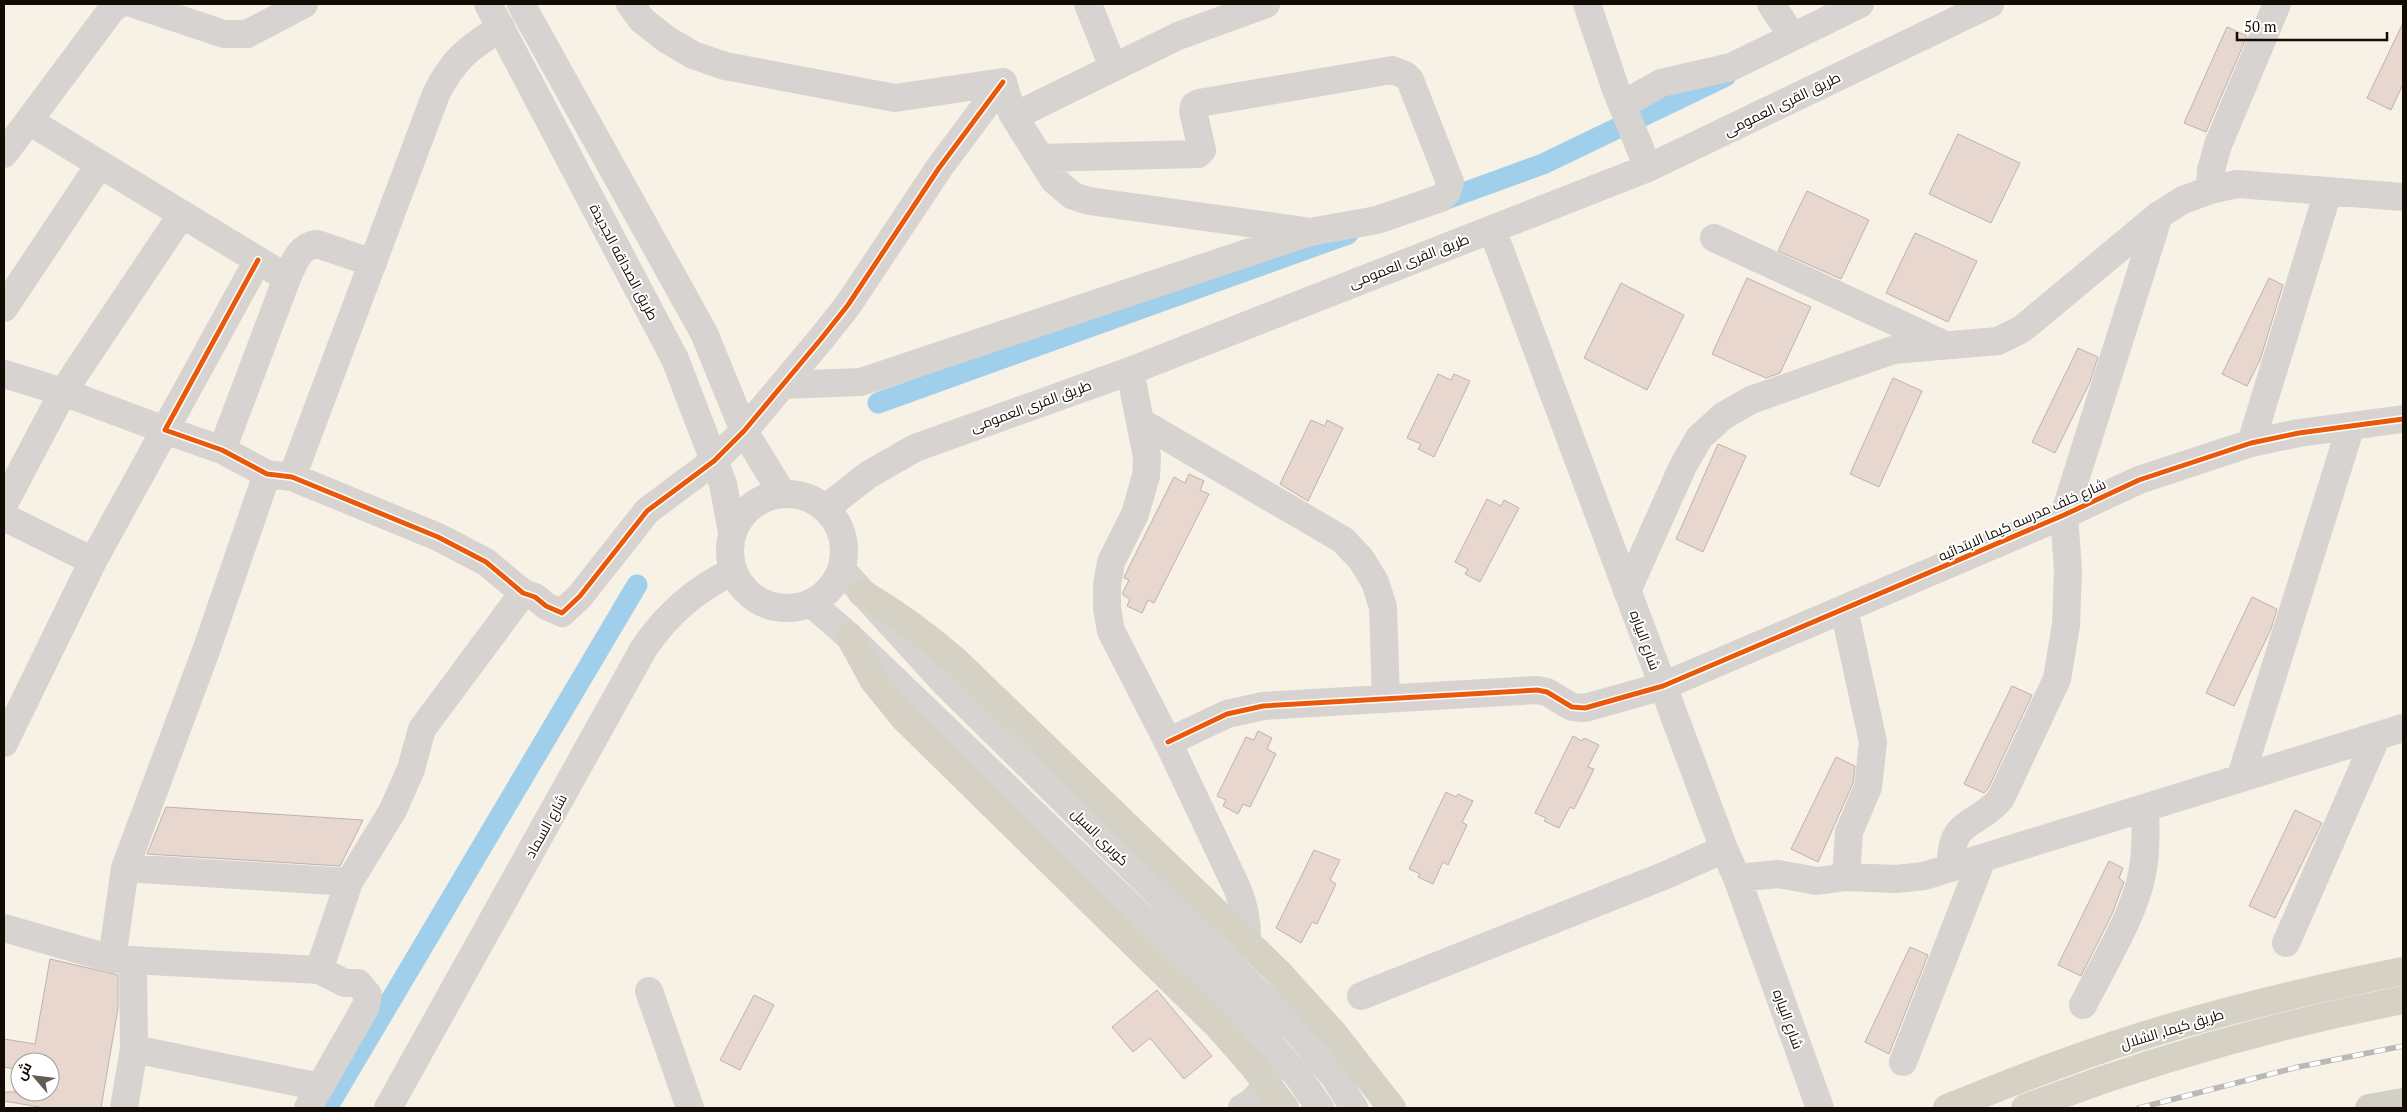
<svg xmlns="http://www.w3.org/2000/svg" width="2407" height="1112" font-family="'PT Serif',Cairo,serif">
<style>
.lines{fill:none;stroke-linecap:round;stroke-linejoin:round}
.canal{stroke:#a0cfec;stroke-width:21}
.building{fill:#e8d7ce;stroke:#bdb3ad}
.minor{stroke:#d6d3d0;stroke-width:28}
.major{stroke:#d1cfc6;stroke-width:28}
.highway{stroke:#d5d1c5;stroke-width:28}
.rail-casing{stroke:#bbb9b6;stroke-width:5.5}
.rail{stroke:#fff;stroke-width:4;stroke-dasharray:11;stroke-linecap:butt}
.cycleway-casing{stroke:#fff;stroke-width:8}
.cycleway{stroke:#e8590c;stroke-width:5}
.labels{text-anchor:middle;stroke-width:4;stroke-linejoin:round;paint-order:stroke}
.street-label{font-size:14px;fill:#120c04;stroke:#fff}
</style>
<rect width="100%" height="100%" fill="#f7f1e6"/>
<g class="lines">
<path class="canal" d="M1433,204l110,-40 183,-88
M878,403l470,-169
M327,1108l310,-523"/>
</g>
<path class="building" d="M2403,23v61l-12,26 -24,-12z
M2227,27l20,9 -41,96 -22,-9z
M1958,134l62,29 -29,60 -62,-29z
M1807,191l62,29 -28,59 -63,-28z
M1915,233l62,28 -29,61 -62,-29z
M1747,278l64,29 -31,66 -14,5 -54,-24z
M2269,278l14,7 -23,75 -13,26 -25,-12z
M1621,283l63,32 -37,75 -63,-32z
M2078,348l20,9 -8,25 -35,71 -23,-11z
M1438,374l13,6 3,-6 16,7 -36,76 -16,-8 3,-5 -14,-6z
M1893,378l29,13 -43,96 -29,-13z
M1311,420l14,6 2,-6 16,8 -35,73 -28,-17z
M1718,444l28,12 -43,96 -27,-13z
M1189,474l15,7 -4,9 9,4 -55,109 -6,-3 -6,13 -15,-7 3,-7 -7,-4v-3l6,-12 -5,-2 1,-3 49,-98 11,6z
M1487,499l14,7 3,-6 15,8 -39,74 -15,-8 3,-5 -13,-7z
M2252,597l25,12 -6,20 -37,77 -28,-13z
M2012,686l20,9 -44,94 -4,4 -20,-9z
M1258,731l14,7 -5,11 9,5 -26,53 -7,-3 -5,10 -15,-8 3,-6 -9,-4 29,-59 8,3z
M1573,736l9,5 2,-3 15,7 -11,22 6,2 -20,40 -4,-2 -11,21 -15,-7 2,-3 -11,-5z
M1836,757l19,9 -2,17 -35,79 -27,-13z
M1446,792l10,5 2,-3 15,7 -11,21 5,3 -19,40 -5,-3 -10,22 -15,-7 2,-3 -11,-5z
M166,807l197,13 -23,46 -193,-12z
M2295,810l27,13 -47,95 -26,-12z
M1314,850l26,10 -10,20 6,4 -19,40 -5,-2 -11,21 -25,-15z
M2109,861l14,7 -4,10 5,4 -12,32 -31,62 -23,-11z
M1910,947l18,8 -39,99 -24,-12z
M50,959l68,16v33l-17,100h-56l-41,-7v-9h46v-30h-30v8l-16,-3v-28l31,5z
M1157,990l55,66 -28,23 -34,-41 -17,14 -21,-25z
M754,995l20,10 -34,65 -20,-10z"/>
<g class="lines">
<path class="minor" d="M134,4l90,30h23l57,-30
M488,4l187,355 48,125 9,48
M521,4l183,329 40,98 38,62
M630,4l12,16 24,19 27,16 32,11 170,32 108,-16 9,31 15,-3 151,-74 88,-32
M1088,4l25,63
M1587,4l28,83 33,81
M1771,4l21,32
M1622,105l39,-22 70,-16 129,-63
M1012,113l42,67 19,16 16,5 216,30
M29,121l258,157
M4,154l108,-145 8,-5
M2210,190l1,-20 7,-25 59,-141
M1492,229l232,620 13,29 83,230
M1714,238l229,106
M258,260l-93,170 57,20 45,24 25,3 146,60 48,25 37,31 12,4 11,9 16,7 18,-17 67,-85 67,-50 30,-30 77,-92 27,-34 91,-137 64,-86
M4,308l96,-144
M1130,371l17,86 -1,19 -11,38 -24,48 -4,23v23l4,23 57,111 69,146c8,19 11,35 10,56
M4,374l59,18 102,38 -72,131 -89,182
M783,385l78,-3 449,-150 67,-12 64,-22 6,-6 3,-10 -40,-102 -5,-5 -13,-5 -193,33 -5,3 -1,5 9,39 -4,4 -158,4
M1141,422l202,118 18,19 14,23 8,25 3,92
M2251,443l77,-251
M222,450l65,-172c7,-15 12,-32 30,-34l56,19
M292,477l144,-383c18,-36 32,-45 65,-67
M730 551a57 57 0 1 1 114 0a57 57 0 1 1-114 0Z
M4,504l59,-112 119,-178
M826,508l42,-33 47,-27 215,-77 518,-203 342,-164
M4,517l89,44
M841,569l103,113 352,348 40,49 18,29
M1627,591l56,-125 16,-28 24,-22 28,-16 142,-50 105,-9 24,-12 137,-114 24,-15 27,-10 27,-6 166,13
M811,603l39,34 405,389 45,53 20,29
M1844,609l29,133 -5,45 -19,45 -3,45
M1168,742l59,-28 36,-8 274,-16 10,2 25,15 13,1 78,-22 401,-171 75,-35 112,-37 48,-10 104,-14
M2241,776l110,-350
M125,868l224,14
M1951,868c-2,-51 26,-40 50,-70l56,-119 9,-54 2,-55 -4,-55 95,-300
M1737,878l41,-4 39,7 29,-4 50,2 28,-3 479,-148
M4,928l108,31 207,11 26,13h13l10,12 -2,11 -58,102
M2286,943l91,-207
M112,959l13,-91 82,-220 60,-174
M319,970l30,-88 44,-72 18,-41 11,-40 101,-136
M649,991l41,117
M1361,996l305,-121 58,-26
M2083,1005c20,-40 53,-92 60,-136 3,-20 3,-40 2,-61
M134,1049l186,38
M1903,1062l79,-203
M124,1108l10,-59 -1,-88
M388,1108l256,-460c24,-35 51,-58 89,-77
M1242,1108l9,-5 17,-19"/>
<path class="major" d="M2369,1108l34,-6"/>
<path class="highway" d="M862,593c34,20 64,42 94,68l322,311 57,63 57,73
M850,637l24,44 30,37 314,308 36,41 31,41
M1947,1108c38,-15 77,-31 116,-45 110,-41 225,-69 340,-92
M2025,1108c123,-47 249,-83 378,-108"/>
<defs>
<path id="rail" d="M2139,1108l159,-41 105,-21"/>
</defs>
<use href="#rail" class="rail-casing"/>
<use href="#rail" class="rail"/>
<defs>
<path id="cycleway" d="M258,260l-93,170 57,20 45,24 25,3 146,60 48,25 37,31 12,4 11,9 16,7 18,-17 67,-85 67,-50 30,-30 77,-92 27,-34 91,-137 64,-86
M1168,742l59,-28 36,-8 274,-16 10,2 25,15 13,1 78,-22 401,-171 75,-35 112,-37 48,-10 104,-14"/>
</defs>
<use href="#cycleway" class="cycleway-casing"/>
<use href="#cycleway" class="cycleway"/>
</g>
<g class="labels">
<g class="street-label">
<text transform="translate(1782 104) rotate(-26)" y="5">طريق القرى العمومى</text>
<text transform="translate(1409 261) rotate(-21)" y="5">طريق القرى العمومى</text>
<text transform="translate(624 262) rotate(62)" y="5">طريق الصداقه الجديدة</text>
<text transform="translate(1031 406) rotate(-20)" y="5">طريق القرى العمومى</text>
<text transform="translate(2022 520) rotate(-24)" y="5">شارع خلف مدرسه كيما الابتدائيه</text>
<text transform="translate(1645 640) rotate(70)" y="5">شارع البياره</text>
<text transform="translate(546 826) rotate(-61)" y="5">شارع السماد</text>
<text transform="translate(1100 837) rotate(45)" y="5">كوبرى السيل</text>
<text transform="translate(1788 1019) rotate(70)" y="5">شارع البياره</text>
<text transform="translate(2172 1029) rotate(-17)" y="5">طريق كيما, الشلال</text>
</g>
</g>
<rect width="2407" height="1112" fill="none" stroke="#120c04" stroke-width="10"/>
<g transform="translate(35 1077) rotate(298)"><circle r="24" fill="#ffffff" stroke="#a09e9b"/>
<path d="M0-4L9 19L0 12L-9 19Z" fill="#625c53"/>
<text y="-8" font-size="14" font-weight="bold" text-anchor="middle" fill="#120c04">ش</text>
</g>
<path d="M2237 32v8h150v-8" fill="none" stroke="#120c04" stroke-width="2.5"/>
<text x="2244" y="32" font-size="15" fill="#120c04" stroke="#ffffff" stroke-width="4" paint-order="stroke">50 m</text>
</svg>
